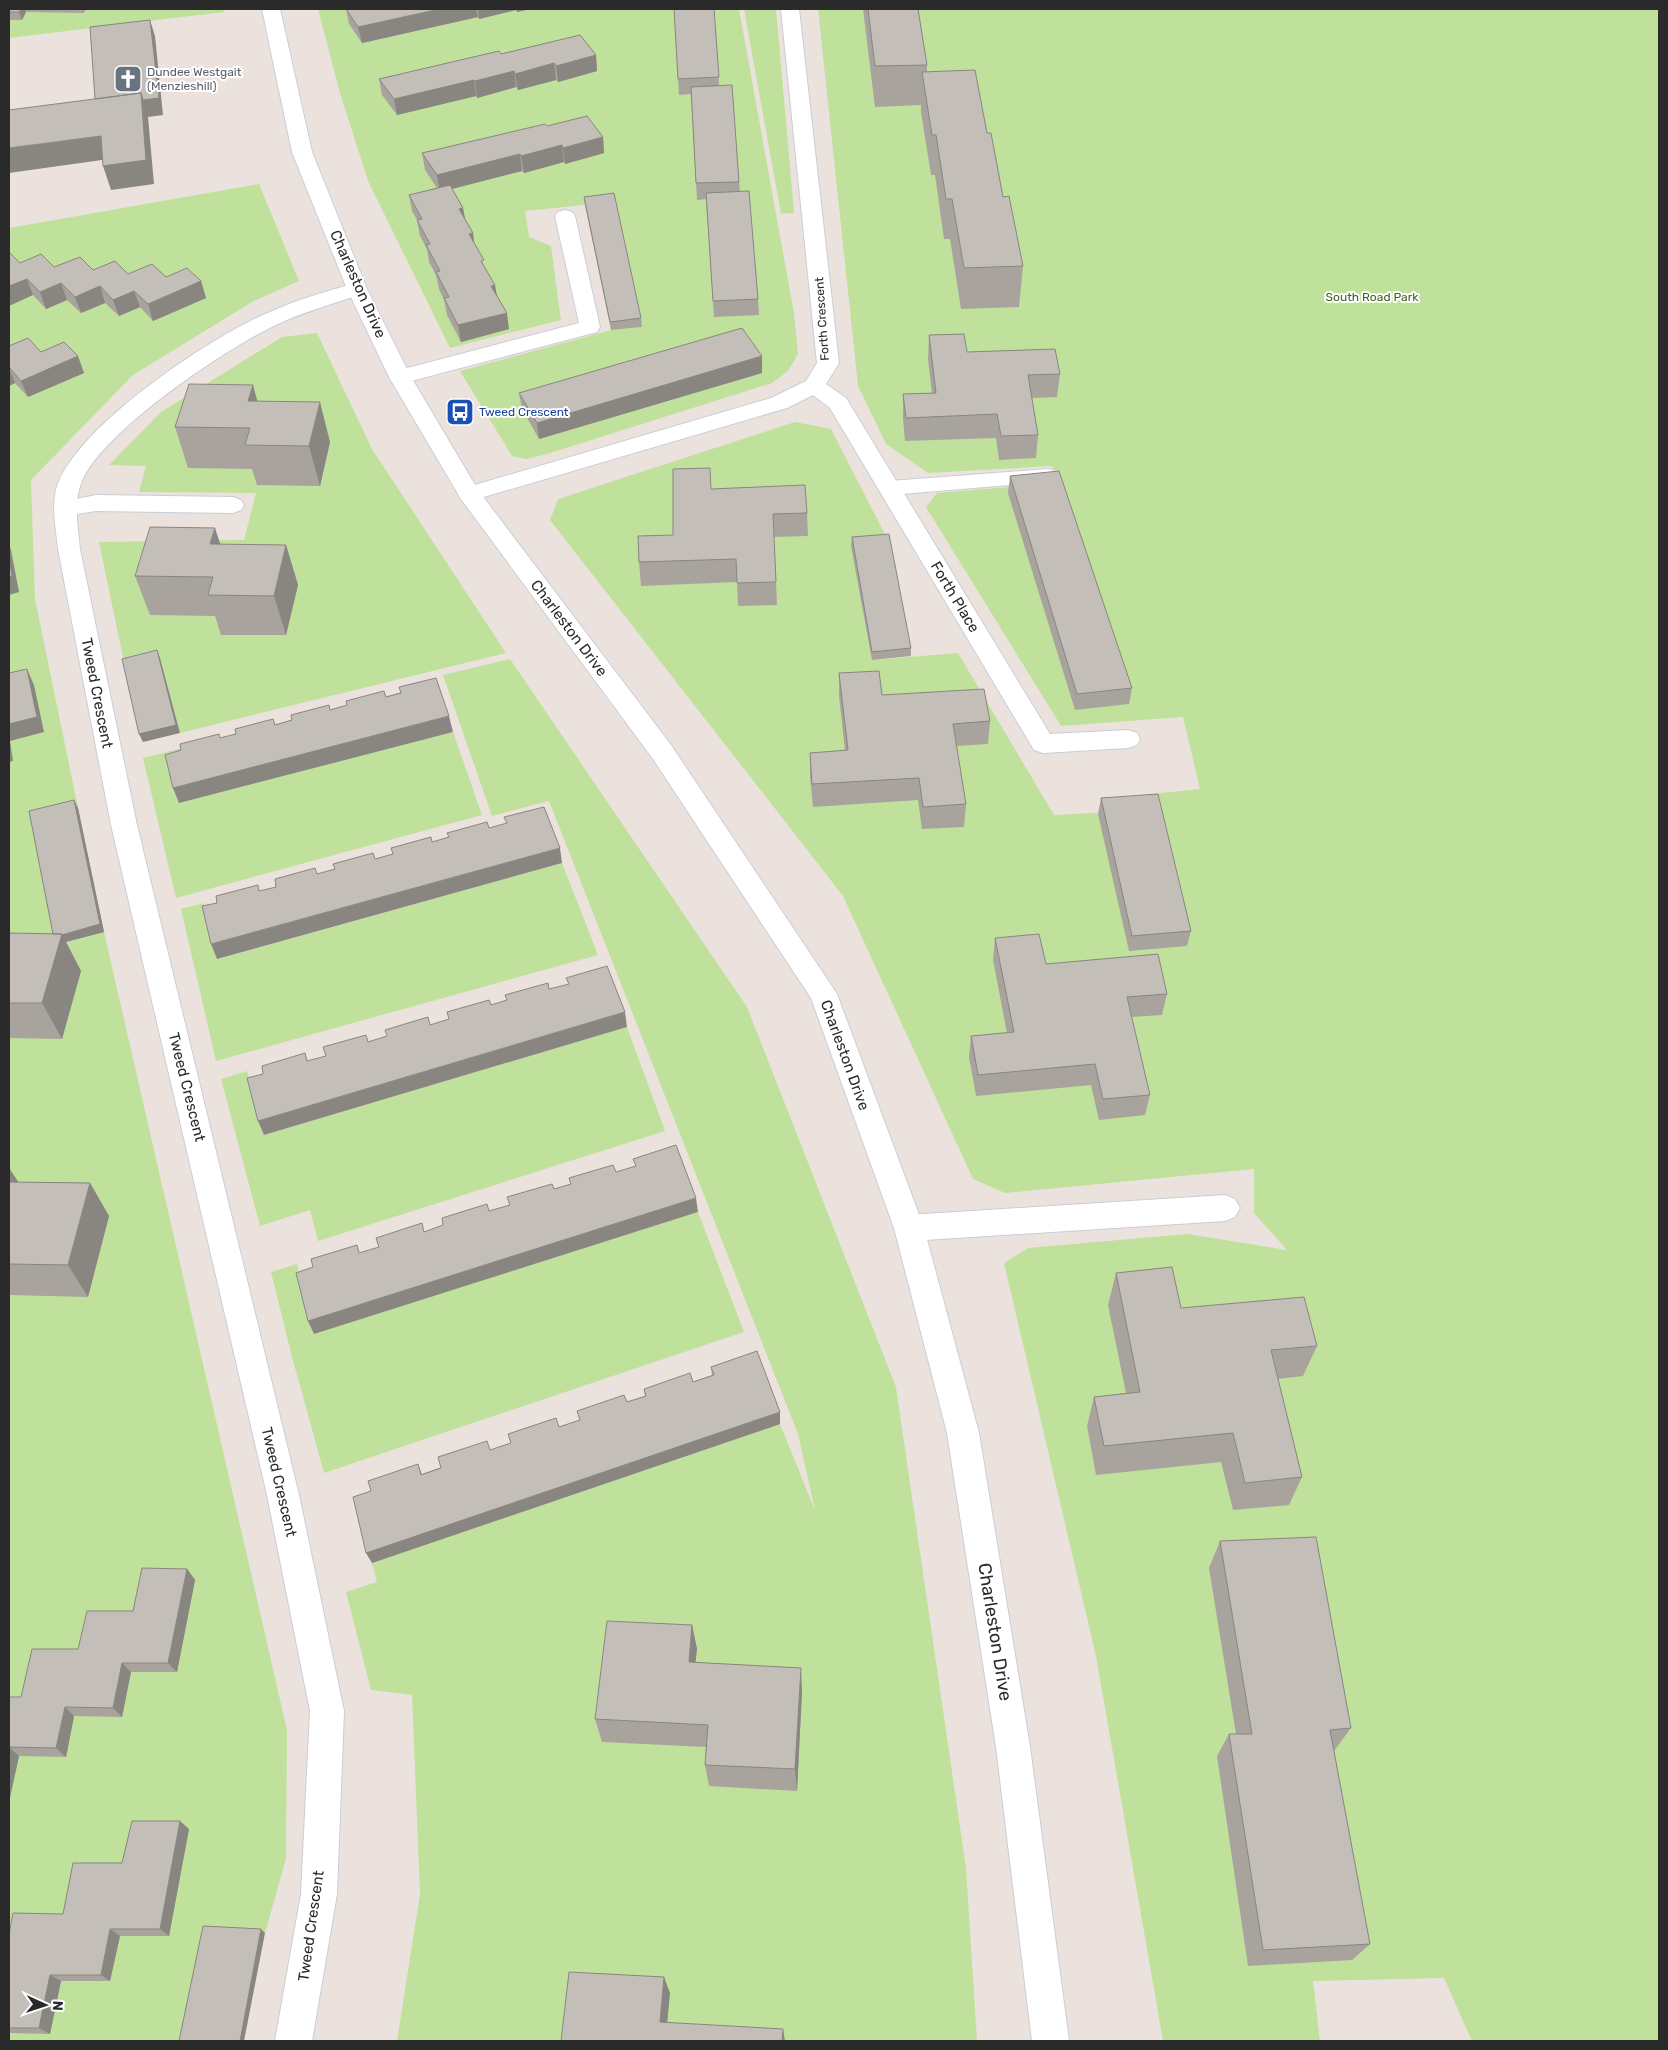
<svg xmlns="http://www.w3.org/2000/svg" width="1668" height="2050" font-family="Rubik,sans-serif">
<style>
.green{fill:#c0e19b}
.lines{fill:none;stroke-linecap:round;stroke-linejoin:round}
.service-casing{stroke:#c8ced7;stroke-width:2}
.minor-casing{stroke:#c8ced7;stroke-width:2}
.tertiary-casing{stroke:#c8ced7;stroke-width:2}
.service{fill:#fff;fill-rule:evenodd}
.minor{fill:#fff;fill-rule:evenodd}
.tertiary{fill:#fff;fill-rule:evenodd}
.wall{fill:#a9a39e}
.shaded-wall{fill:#898581}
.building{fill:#c4beb8;stroke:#898581}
.labels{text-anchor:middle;stroke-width:4;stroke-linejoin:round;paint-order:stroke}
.far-worship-label{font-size:12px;fill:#5b616d;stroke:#fff;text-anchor:start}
.far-park-label{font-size:12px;fill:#3a651c;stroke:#fff}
.far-street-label{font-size:12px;fill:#2a2a2a;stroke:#fff}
.far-transit-label{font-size:12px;fill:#164399;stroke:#fff;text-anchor:start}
.street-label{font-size:15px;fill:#2a2a2a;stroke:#fff}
.near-street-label{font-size:18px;fill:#2a2a2a;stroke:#fff}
</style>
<rect width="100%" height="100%" fill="#ece2dd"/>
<path class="green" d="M9,9h215v3l-215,26z
M318,9h421l55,304 4,41 -10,17 -16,12 -225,71 -21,5 -14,-3 -52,-85 151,-41 31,-3 -28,-125 -89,9 4,26 22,9 10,74 -111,28 -82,-167 -28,-88z
M744,9h32l18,204 -13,1z
M818,9h841v2032h-187l-28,-63 -131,3 7,60h-157l-67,-385 -92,-393 24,-15 159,-14 100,16 -33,-37v-44l-249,24 -32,-14 -130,-283 -293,-376 8,-21 237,-77 36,7 58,113 -17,118 86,-7 96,162 101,-5 -4,-16 49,-5 -17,-72 -122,9 -135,-219 11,-14 120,-10 1,-8 -7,-9 -123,7 -42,-29 -28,-58z
M259,184l40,97 -47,21 -119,73 -102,105 4,119 43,209 -44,11 24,126 46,-13 183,798 -1,129 -21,74 -81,108h-175v-1813z
M317,333l55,116 134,204 -326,80 -20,-74 -35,8 -26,-125 145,-2 12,-47 -117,-1 7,-26 -37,-1 52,-53 121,-75z
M510,659l237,348 149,380 70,481 11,173h-580l23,-147 -8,-199 -41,-5 -25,-98 31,-10 -5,-19 408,-139 35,86 -17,-76 -249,-633 -57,15 -49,-141z
M436,683l-91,76 108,-27 29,83 -306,83 -33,-140z
M562,863l36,92 -382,106 -35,-152 23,-6 14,56z
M627,1027l38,104 -347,110 -8,-31 -50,16 -39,-147 26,-8 17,64z
M698,1212l46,120 -420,141 -32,-116 -21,-85 26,-8 17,69z"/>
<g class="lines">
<defs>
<path id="service" d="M565,210l7,2 3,4 25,111 -3,5 -197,52 -8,-2 -3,-5 3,-5 187,-49 -24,-107 3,-4z
M1048,469l8,2 3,5 -3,5 -166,14 -8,-2 -3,-5 3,-5 8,-2z
M96,495l137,2 8,3 3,5 -3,5 -8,3 -137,-2 -31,5 -8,-3 -3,-5 3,-5z"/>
<path id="minor" d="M781,9h18l40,354 -13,21 20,14 3,5 201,331 78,-4 9,3 3,6 -3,6 -9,3 -85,5 -9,-3 -204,-342 -17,-13 -26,13 -310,91 -8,3 -8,-3 -3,-5 3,-5 310,-91 35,-17 11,-18z
M357,283l7,2 3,4 -3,4c-28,10 -58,18 -86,31 -51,23 -175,107 -196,157 -9,21 -4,47 -2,68l57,276 162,670 45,216 -7,183 -25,147h-37l26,-147 9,-183 -43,-216 -156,-670 -53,-276c-2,-21 -8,-48 1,-68 26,-59 146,-140 204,-166 30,-14 63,-24 94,-32z
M1225,1195l10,4 5,9 -5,9 -10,4 -316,20 -10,-4 -5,-9 5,-9 10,-4z"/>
<path id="tertiary" d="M262,9h18l32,143 55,137 44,88 67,113 193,255 166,249 87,234 55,205 51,314 39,294h-37l-36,-294 -49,-314 -53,-205 -83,-230 -158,-239 -192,-260 -72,-122 -42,-88 -55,-137z"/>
</defs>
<use href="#service" class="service-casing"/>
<use href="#minor" class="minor-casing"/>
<use href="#tertiary" class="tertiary-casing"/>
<use href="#service" class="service"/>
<use href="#minor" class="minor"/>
<use href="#tertiary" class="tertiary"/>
</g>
<path class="wall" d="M9,9h77l-2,4 -58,-1 -4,8h-13z
M346,9h185l-14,3 -1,-2 -37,9 -1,-2 -116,26 -13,-19z
M674,9h40l5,76 20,97 1,10 18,107 1,16 -45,2 -8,-118 -9,1 -6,-106 -12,1z
M863,9h55l9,56v7l60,61 16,64 20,69 -4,41 -58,2 -11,-70h-6l-9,-64h-4l-10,-63v-7l-46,2z
M501,54l95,1 1,16 -39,11 -2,-2 -38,10 -2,-3 -39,11 -1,-2 -79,19 -15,-20 -3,-16z
M547,126l56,11 1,16 -39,11 -1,-2 -40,11 -2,-2 -70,18 11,19 2,10 8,15 1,10 23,52 12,34 -48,13 -14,-27 -3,-15 -5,-11 -3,-14 -7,-13 -2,-13 -7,-13 -3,-16 -5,-9 -3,-16 28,-7 -12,-18 -3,-17z
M584,197l57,121 1,9 -31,3 -26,-125z
M20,263l34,4 39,3 35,4 38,3 35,4 5,17 -53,23 -13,-14 -21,9 -14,-13 -24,10 -14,-13 -21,9 -13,-14z
M929,335l38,17 93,22 -3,23 -25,1 6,37 -2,23 -37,2 -3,-22 -91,3 -2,-23v-24l29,-1 -4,-34z
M9,346l32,6 43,21 -56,24 -13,-14 -6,3z
M762,373l-223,66 -17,-30 -3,-16z
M257,401l73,41 -10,44 -63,-1 -5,-16 -64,-1 -13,-41z
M1010,476l122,212 -3,16 -54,6 -67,-217z
M712,489l95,24 1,23 -34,1 3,68 -39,1 -1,-24 -96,4 -2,-24 34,-27z
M852,537l59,111v8l-39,4 -21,-114z
M220,544l66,1 12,40 -12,50h-65l-6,-19 -65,-1 -15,-39z
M839,673l43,22 108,26 -2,23 -32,2 10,58 -2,23 -42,2 -4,-29 -105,7 -3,-31v-23l35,-2 -6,-55z
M1101,798l90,133 -4,15 -58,5 -31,-137z
M78,808l26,124 -38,10 15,29 -19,68 -53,-1v-105l44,1z
M995,938l51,26 121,30 -5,21 -31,2 19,78 -5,20 -46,5 -8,-35 -115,11 -7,-39 2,-21 36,-3 -14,-73z
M9,1168l9,14 72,1 19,33 -21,81 -79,-2z
M1116,1273l65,35 136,38 -14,30 -25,3 24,98 -13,28 -56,5 -12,-48 -125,13 -9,-49 7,-29 32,-4 -18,-88z
M711,1367l69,57 -408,139 -1,-72 47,-27 4,10 68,-24 90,-30 -3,-9 50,-9 18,-6 -1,-7 49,-7 19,-7z
M1220,1541l131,187 -17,23 36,193 -18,16 -104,6 -31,-210 12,-22h7l-27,-166z
M187,1569l8,11 -18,92h-46l-9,45 -48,-1 -8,41 -47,-1 -10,46v-105h12l57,-48 55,-38z
M692,1625l5,24 -2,13 107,29 -5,100 -88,-5 -4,-21 1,-18 -104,-5 -7,-23z
M189,1829l-20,107h-49l-10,45h-49l-11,53 -41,-1v-99l54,-20 59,-51z"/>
<path class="shaded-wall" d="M21,9h4l1,3 -4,8 -3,-8z
M440,9h36l2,8 -116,26 -4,-16z
M478,9h38v1l-37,9z
M517,9h14l-14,3z
M150,20l5,16 8,79 -15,2 6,67 -43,6 -8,-24 38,-73z
M596,55l1,16 -39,11 -2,-16z
M554,63l2,17 -38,10 -3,-16z
M514,71l2,16 -39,11 -2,-17z
M474,80l2,16 -79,19 -3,-16z
M101,136l8,23 -100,14v-25z
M603,137l1,16 -39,11 -2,-16z
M562,145l2,17 -40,11 -3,-17z
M520,154l2,17 -82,21 -3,-17z
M463,208l3,17 -7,-16z
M473,233l2,17 -6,-16z
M27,279l6,16 -24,11v-20z
M201,281l5,17 -53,23 -5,-17z
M61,283l6,17 -21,9 -6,-17z
M495,285l3,16 -7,-15z
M100,286l5,17 -24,10 -6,-16z
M134,291l6,16 -21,9 -6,-16z
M507,313l2,16 -48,13 -3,-17z
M78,356l6,17 -56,24 -7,-16z
M762,356v17l-223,66 -2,-16z
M9,368l6,15 -6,3z
M253,385l11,40 -16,-24z
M320,402l10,40 -10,44 -11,-40z
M215,528l13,40 -18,-24z
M9,544l2,6 8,42 -10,3z
M286,545l12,40 -12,50 -12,-39z
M157,650l3,8 20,75 -37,9 -4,-8z
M27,669l7,16 10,47 -34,9 3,20 -4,1v-38z
M449,716l4,16 -274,71 -6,-15z
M74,800l4,8 26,124 -38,10 15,29 -19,68 -20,-36z
M560,848l2,15 -345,96 -6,-15z
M625,1012l2,15 -363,108 -6,-14z
M9,1168l14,21 -14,16z
M90,1183l19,33 -21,81 -20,-32z
M696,1198l2,14 -384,122 -6,-13z
M780,1412v12l-408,139 -6,-10z
M187,1569l8,11 -18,92 -9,-9z
M692,1625l5,24 -4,37 -4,-24z
M122,1663l9,9 -9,45 -9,-9z
M801,1668l1,23 -5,100 -2,-22z
M65,1707l9,9 -8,41 -10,-9z
M9,1747l10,9 -10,46z
M180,1821l9,8 -20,107 -9,-7z
M110,1929l10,7 -10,45 -9,-6z
M261,1929l4,4 -21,108h-4z
M50,1975l11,6 -11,53 -11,-6z
M664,1977l6,16 -4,43 -6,-14z
M783,2029l2,12h-3z"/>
<path class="building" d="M9,9h12l-2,3h-10z
M346,9h94l-82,18z
M674,9h40l5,68 -41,2z
M868,9h50l9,56 -52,1z
M150,20l9,78 -16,2 -2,-7 -46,6 -5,-72z
M580,35l16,20 -40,11 -2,-3 -39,11 -1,-3 -39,10 -1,-1 -80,19 -15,-20 120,-28 2,3z
M975,70l12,63h4l12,64 6,-1 14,70 -59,2 -12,-69h-6l-10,-64h-4l-10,-63z
M732,85l7,97 -43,1 -5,-96z
M141,93l5,67 -43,6 -2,-30 -92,12v-38z
M587,116l16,21 -40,11 -1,-3 -41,11 -1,-2 -83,21 -15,-22 123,-29 2,2z
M450,185l13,23 -4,1 14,24 -4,1 15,26 -3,1 14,24 -4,1 16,27 -49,12 -14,-27 5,-1 -13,-25 4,-1 -14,-26 4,-1 -13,-24 5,-1 -13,-24z
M749,191l9,108 -45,2 -7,-108z
M614,193l27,125 -31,4 -26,-125z
M9,252l11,11 21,-9 13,13 26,-10 13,13 22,-9 13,13 24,-10 14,13 21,-9 14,13 -53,23 -14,-13 -21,9 -13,-14 -25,11 -14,-14 -21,9 -13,-13 -18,7z
M742,328l20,28 -225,67 -18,-30z
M964,334l3,18 88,-3 5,25 -32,1 10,60 -37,1 -4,-22 -91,4 -3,-24 33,-1 -7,-58z
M28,338l13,14 23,-10 14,14 -57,25 -12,-14v-21z
M189,384l64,1 -5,16 72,1 -11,44 -64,-1 5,-17 -75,-1z
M710,468l1,21 94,-4 2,28 -34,1 3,68 -39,1 -1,-24 -97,3 -1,-26 35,-1v-66z
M1059,471l73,217 -55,6 -67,-218z
M150,527l65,1 -5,16 76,1 -12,51 -66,-1 5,-18 -78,-1z
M889,534l22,114 -39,4 -20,-115z
M9,558l3,18 -3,1z
M157,650l19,75 -37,9 -17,-75z
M27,669l10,48 -28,7v-51z
M879,671l3,24 102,-6 6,32 -37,3 13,80 -43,3 -4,-29 -107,6 -2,-31 38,-3 -9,-77z
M436,678l13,38 -276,72 -8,-33 16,-5 -1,-6 39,-10 1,4 16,-4 -1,-5 38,-10 2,6 17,-5 -1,-5 38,-10 1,5 17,-5 -1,-4 38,-10 2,6 15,-4 -2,-6z
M1158,794l33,137 -59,5 -31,-138z
M74,800l26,124 -38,11v-1h-9l-24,-123z
M544,807l16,41 -349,96 -9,-38 15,-3 -1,-7 42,-11 1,6 17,-4 -1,-8 40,-11 2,6 18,-5 -2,-5 40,-11 2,6 18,-5 -2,-6 40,-11 1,5 17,-5 -2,-4 40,-11 2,6 18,-5 -3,-6z
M9,933l53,1 -20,69h-33z
M1039,934l7,30 112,-10 9,40 -40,3 23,98 -47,4 -8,-35 -117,11 -7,-39 43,-4 -19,-94z
M607,966l18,46 -367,109 -11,-43 16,-4 -1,-8 43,-13 2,8 19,-5 -3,-9 43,-12 2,7 19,-6 -2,-6 43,-13 2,8 19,-6 -2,-7 42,-12 2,5 16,-5 -2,-5 43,-12 1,6 20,-5 -3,-6z
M676,1145l20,53 -388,123 -12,-48 17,-6 -2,-8 46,-14 2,8 20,-6 -3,-9 46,-15 2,9 19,-7 -1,-7 45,-14 2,7 21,-6 -3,-8 45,-13 2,5 17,-5 -2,-6 44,-13 3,7 20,-6 -3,-7z
M9,1182l81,1 -22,82 -59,-1z
M1172,1267l9,41 123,-11 13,49 -46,4 31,127 -57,6 -12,-50 -129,13 -10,-49 46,-5 -24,-119z
M757,1351l23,61 -414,141 -13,-56 18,-6 -3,-10 50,-17 3,11 20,-7 -3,-11 49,-16 3,9 21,-7 -3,-9 48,-16 3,9 21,-7 -3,-9 47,-16 3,7 19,-6 -2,-7 46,-16 3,9 21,-7 -3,-8z
M1316,1537l35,191 -21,2 40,214 -107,6 -34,-216h23l-32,-193z
M142,1568l45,1 -19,94h-46l-9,45 -48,-1 -9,41 -47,-1v-50h12l11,-48h46l9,-38h46z
M607,1621l85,4 -3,37 112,6 -6,101 -90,-4 3,-40 -113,-6z
M132,1821h48l-20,108h-50l-9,46h-51l-11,53h-30v-94l4,-21 50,1 10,-51h49z
M203,1926l58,3 -21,112h-61z
M569,1972l95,5 -4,45 123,7 -1,12h-221z"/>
<defs>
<symbol id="church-square" viewBox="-11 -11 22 22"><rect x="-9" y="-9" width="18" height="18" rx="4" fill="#6b7280" stroke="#fff"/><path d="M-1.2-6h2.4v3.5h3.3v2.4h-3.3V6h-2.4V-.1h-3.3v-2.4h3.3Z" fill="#fff"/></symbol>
<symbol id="bus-square" viewBox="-11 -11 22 22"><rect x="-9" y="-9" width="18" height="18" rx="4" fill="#1a4fb4" stroke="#fff"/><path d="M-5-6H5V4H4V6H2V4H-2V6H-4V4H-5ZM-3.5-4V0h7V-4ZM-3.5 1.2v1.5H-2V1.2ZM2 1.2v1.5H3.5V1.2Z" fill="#fff"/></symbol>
</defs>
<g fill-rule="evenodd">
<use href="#church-square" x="112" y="63" width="32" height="32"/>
<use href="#bus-square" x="444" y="396" width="32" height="32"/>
</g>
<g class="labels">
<g class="far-worship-label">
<text x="147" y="76">Dundee Westgait<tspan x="147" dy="14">(Menzieshill)</tspan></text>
</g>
<g class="far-park-label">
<text x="1372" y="301">South Road Park</text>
</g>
<g class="far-street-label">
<text transform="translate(822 319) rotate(-94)" y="4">Forth Crescent</text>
</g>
<g class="far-transit-label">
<text x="479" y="416">Tweed Crescent</text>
</g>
<g class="street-label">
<text transform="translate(358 284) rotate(66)" y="5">Charleston Drive</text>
<text transform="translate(955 597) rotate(59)" y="5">Forth Place</text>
<text transform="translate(569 628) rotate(53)" y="5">Charleston Drive</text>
<text transform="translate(97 693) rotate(79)" y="5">Tweed Crescent</text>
<text transform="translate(845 1055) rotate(70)" y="5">Charleston Drive</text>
<text transform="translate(187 1087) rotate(76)" y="5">Tweed Crescent</text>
<text transform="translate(279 1482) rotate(77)" y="5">Tweed Crescent</text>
<text transform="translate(311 1926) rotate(-82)" y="5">Tweed Crescent</text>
</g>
<g class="near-street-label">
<text transform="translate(995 1632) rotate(81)" y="6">Charleston Drive</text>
</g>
</g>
<rect width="1668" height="2050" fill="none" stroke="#2a2a2a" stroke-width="20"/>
<g transform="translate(45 2005) rotate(93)" stroke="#ffffff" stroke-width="4" paint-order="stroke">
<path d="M0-4L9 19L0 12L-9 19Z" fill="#2a2a2a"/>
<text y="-8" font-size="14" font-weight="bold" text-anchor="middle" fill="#2a2a2a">N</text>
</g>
</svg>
